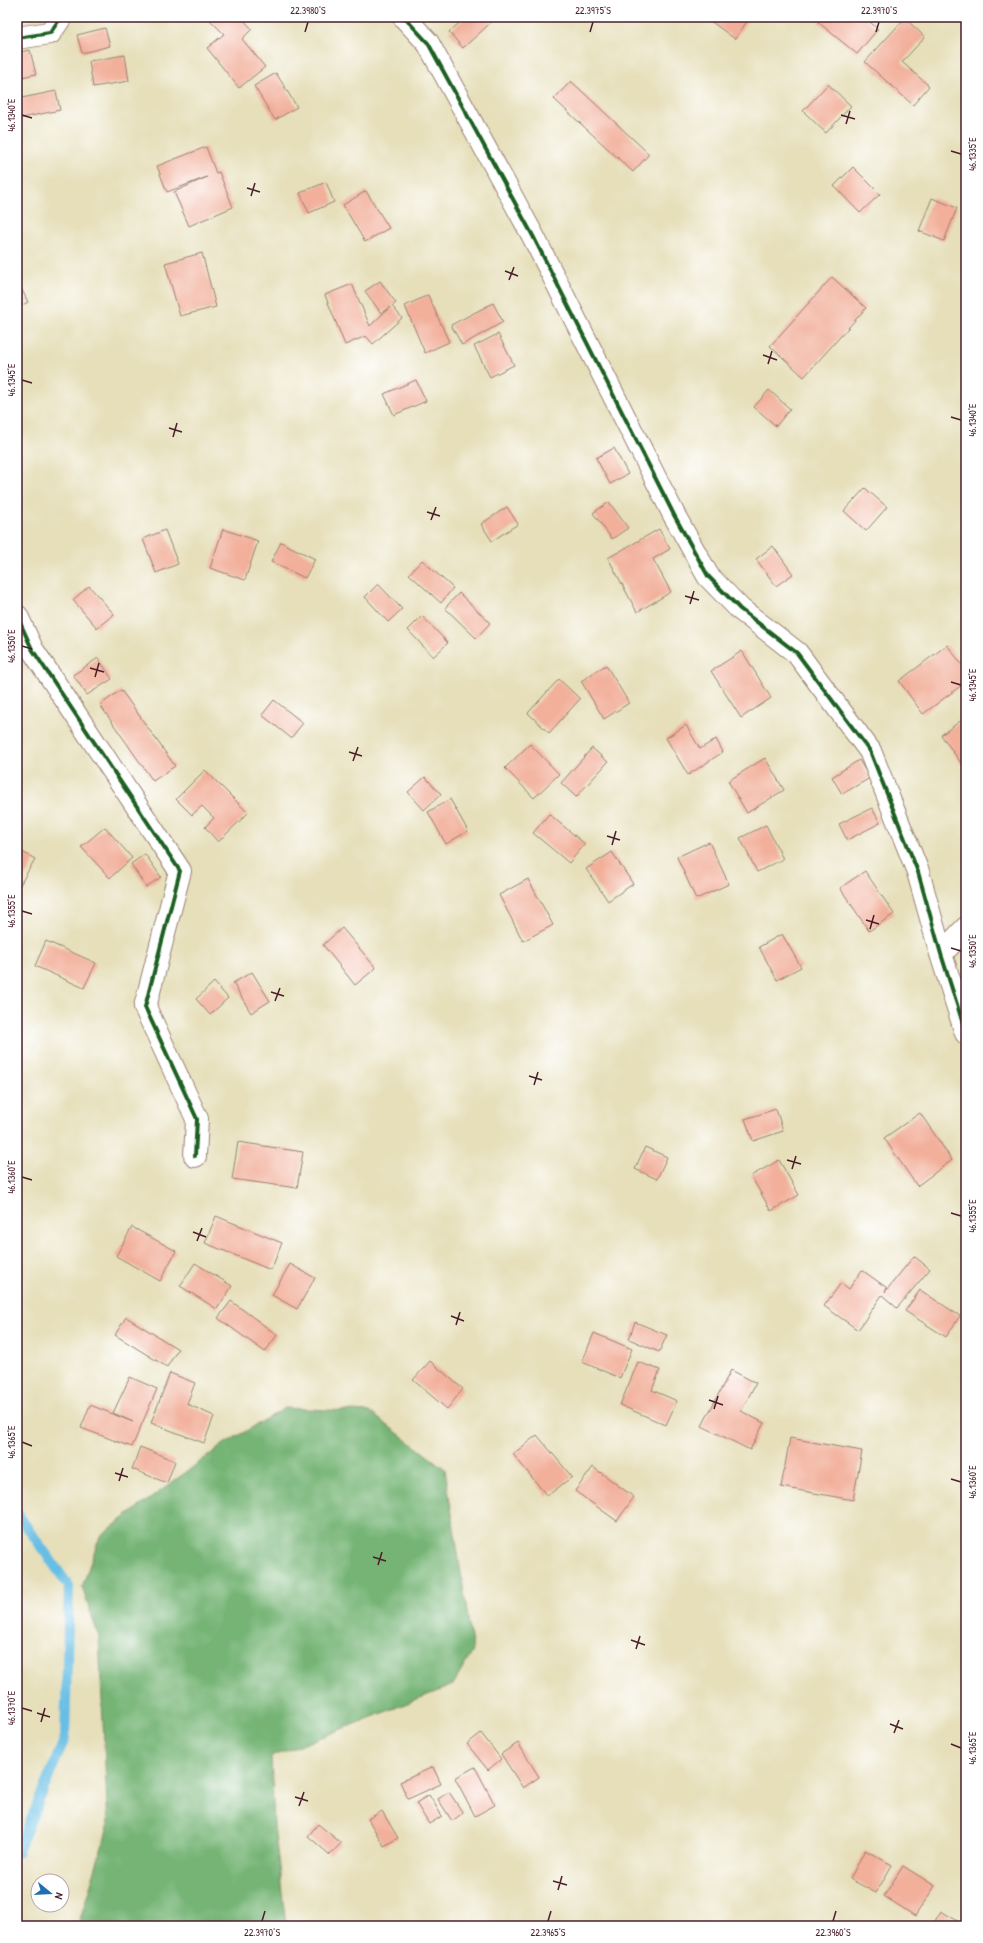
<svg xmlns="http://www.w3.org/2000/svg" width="983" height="1943" font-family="'Patrick Hand',sans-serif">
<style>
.forest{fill:#75b474;stroke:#606a50}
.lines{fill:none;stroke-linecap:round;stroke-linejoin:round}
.stream{stroke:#66bee4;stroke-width:10}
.building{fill:#f2b09b}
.street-casing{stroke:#987f72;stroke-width:24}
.street{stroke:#fff;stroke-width:22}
.cycleway-casing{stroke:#fff;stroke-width:6}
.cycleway{stroke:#1b5e20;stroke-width:4}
.ticks{fill:none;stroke:#4a1f2b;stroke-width:1.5}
.neatline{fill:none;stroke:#4a1f2b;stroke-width:1.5}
.ticks-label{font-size:10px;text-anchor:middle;fill:#4a1f2b}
</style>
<rect width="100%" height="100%" fill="#fff"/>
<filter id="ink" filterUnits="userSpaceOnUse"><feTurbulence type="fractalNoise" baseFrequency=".025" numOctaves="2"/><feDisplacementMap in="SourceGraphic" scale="8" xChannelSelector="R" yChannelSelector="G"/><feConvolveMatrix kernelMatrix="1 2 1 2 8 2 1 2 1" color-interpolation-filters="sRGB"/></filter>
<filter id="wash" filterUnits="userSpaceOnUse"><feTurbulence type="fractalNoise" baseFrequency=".012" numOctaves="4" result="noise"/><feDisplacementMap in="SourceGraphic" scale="16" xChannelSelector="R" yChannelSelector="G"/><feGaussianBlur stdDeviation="0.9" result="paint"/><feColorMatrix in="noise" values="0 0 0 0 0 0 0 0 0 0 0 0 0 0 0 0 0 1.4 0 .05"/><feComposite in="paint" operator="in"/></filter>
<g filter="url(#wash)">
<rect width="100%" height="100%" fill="#e6dfba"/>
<path class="forest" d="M285,1408l85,4 75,57 28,182 -20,34 -182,72 3,68 12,101h-208l30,-99 -9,-190 -17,-50 18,-51 124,-92z"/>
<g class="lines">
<path class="stream" d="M17,1513l52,73 -4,152 -48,115"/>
</g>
<g id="blocks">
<path class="building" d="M211,17h30l11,12 -10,10 23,28 -26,21 -32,-40 17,-14 -15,-15z
M466,17h31l-34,31 -14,-16z
M705,17h45l-15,22z
M822,17h42l14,12 -21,25 -39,-32z
M905,18l20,19 -23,25 27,24 -16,19 -48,-43z
M105,28l5,18 -28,7 -5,-18z
M30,50l6,24 -19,4v-25z
M125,55l4,26 -36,6 -4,-26z
M276,73l21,34 -22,13 -21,-34z
M571,81l78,73 -16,18 -79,-73z
M828,84l23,22 -25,27 -23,-22z
M56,91l4,19 -43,9v-20z
M206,147l10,26 3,-1 14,35 -44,19 -15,-34 33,-15 -40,15 -10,-26z
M853,167l27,27 -20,19 -26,-27z
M326,182l8,20 -25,11 -9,-20z
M366,191l23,37 -24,14 -22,-37z
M932,198l25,10 -13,33 -25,-10z
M202,253l14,54 -36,9 -15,-53z
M832,277l34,31 -62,69 -34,-31z
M17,280l11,22 -11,6z
M380,281l16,22 -4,3 10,12 -29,26 -7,-8 -21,9 -20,-50 27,-11 18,42 20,-19 -9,6 -16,-22z
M428,295l21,47 -24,11 -20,-47z
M493,303l10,19 -41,23 -11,-20z
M498,334l16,31 -24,12 -16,-31z
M416,380l10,21 -32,14 -10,-21z
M769,390l21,19 -14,17 -22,-19z
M614,448l14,26 -18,10 -14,-26z
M865,488l22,19 -21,24 -22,-20z
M609,502l19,26 -16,11 -19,-26z
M507,507l11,17 -26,17 -11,-17z
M223,529l35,12 -13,39 -35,-12z
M659,529l11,20 -17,10 18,33 -34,20 -29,-54z
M165,530l13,34 -22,9 -13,-34z
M281,542l34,17 -10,19 -34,-16z
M773,546l20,28 -17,12 -20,-27z
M422,560l31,28 -12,15 -32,-29z
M378,584l24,25 -14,13 -23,-25z
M89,586l25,28 -17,14 -24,-28z
M459,593l31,30 -14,15 -31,-30z
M422,616l26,27 -15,14 -25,-27z
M947,645l19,25v12l-43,32 -24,-33z
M742,651l29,47 -30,20 -30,-47z
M98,658l14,21 -25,16 -14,-20z
M606,665l23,38 -25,16 -23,-38z
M559,679l21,20 -31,34 -21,-20z
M121,690l54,76 -22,15 -53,-76z
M274,700l29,23 -12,15 -29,-23z
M966,717v53l-25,-35z
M686,725l14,24 16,-10 7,13 -35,23 -22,-37z
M530,744l29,30 -25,24 -29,-30z
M592,748l16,14 -32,35 -15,-14z
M765,758l19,32 -37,23 -19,-32z
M859,760l11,18 -28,16 -10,-17z
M205,770l43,43 -30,29 -13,-15 9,-9 -12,-12 -10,9 -16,-16z
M425,777l16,17 -17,16 -16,-18z
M450,799l18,32 -22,13 -18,-32z
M872,808l8,15 -33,17 -8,-16z
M549,814l36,30 -16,19 -36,-30z
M766,825l17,34 -26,13 -17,-34z
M105,827l27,31 -22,20 -29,-31z
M709,842l20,42 -33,15 -19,-42z
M17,849l18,10 -18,31z
M612,852l21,32 -25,17 -22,-32z
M145,854l16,23 -15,10 -15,-23z
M865,871l29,43 -25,17 -29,-43z
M528,879l25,46 -30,16 -24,-46z
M342,928l34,40 -21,17 -32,-40z
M782,934l19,33 -24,13 -18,-33z
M46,941l50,22 -12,25 -49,-22z
M252,972l18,29 -19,12 -18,-30z
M214,982l14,16 -18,17 -14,-16z
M776,1109l7,22 -30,10 -8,-22z
M920,1113l32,47 -35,26 -33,-48z
M238,1142l65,10 -6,36 -65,-9z
M645,1147l22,10 -10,22 -22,-10z
M779,1160l20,35 -28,16 -20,-35z
M216,1216l66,27 -11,27 -66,-27z
M132,1227l44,24 -16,30 -44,-25z
M914,1256l16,13 -33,39 -15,-13 -24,35 -34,-24 17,-23 8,6 13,-19 25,18 -2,4z
M195,1263l37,23 -15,23 -37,-23z
M290,1264l25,14 -18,31 -25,-14z
M920,1290l40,26 -14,21 -41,-26z
M231,1301l46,34 -12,17 -47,-34z
M126,1317l52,32 -11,18 -52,-32z
M635,1322l32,13 -8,17 -30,-13z
M594,1333l38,16 -12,29 -38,-16z
M430,1361l33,28 -16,20 -34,-29z
M638,1362l22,8 -8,20 25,11 -11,24 -46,-20z
M731,1370l25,13 -15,28 23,12 -14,27 -48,-24z
M170,1373l25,10 -8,21 27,12 -10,27 -53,-20z
M130,1377l27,12 -25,58 -51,-19 9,-23 43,17 -20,-9z
M537,1435l35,42 -25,19 -34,-42z
M790,1438l72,13 -9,49 -72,-13z
M140,1447l35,14 -8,22 -35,-14z
M593,1467l41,30 -17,24 -42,-30z
M966,1470v19l-5,-2z
M481,1733l20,26 -13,11 -21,-26z
M518,1743l21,34 -16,11 -22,-34z
M433,1767l8,17 -33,15 -8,-17z
M475,1767l20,38 -20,11 -20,-38z
M449,1792l14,21 -11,8 -14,-22z
M429,1795l13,21 -13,8 -13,-21z
M382,1811l16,27 -14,8 -16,-27z
M318,1824l23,19 -11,12 -22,-19z
M865,1850l27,15 -16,28 -26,-14z
M903,1866l32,20 -20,30 -31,-20z
M941,1911l25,15h-34z"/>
</g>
</g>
<g filter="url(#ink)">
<use href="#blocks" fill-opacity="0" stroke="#987f72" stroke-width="1"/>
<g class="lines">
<defs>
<path id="street" d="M404,17l24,26 105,193 141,279 34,61 32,33 57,44 73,98 48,121 23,82 25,79
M17,38l33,-5 11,-16
M17,616l15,33 148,222 -35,136 52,112 -2,37
M941,954l25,-26"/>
</defs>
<use href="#street" class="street-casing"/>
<use href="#street" class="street"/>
<defs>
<path id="cycleway" d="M404,17l24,26 105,193 141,279 34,61 32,33 57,44 73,98 48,121 23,82 25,79
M17,38l33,-5 11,-16
M17,616l15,33 148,222 -35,136 52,112 -2,37"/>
</defs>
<use href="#cycleway" class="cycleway-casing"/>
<use href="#cycleway" class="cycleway"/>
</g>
</g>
<path class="ticks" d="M305,32l3,-10M590,32l3,-10M876,32l3,-10M22,115l10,3M841,115l14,4M846,124l4,-13M951,151l10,3M247,188l13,4M251,196l4,-13M505,271l13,5M509,280l5,-13M763,355l14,5M768,364l4,-13M22,380l10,3M951,417l10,3M169,428l13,4M173,437l4,-14M427,512l13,4M431,520l5,-13M685,596l14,4M690,604l4,-13M22,646l10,3M90,668l14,4M95,677l4,-14M951,682l10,3M349,752l13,4M353,761l5,-14M607,836l13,4M612,845l4,-14M22,911l10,3M866,920l13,4M870,929l4,-14M951,948l10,3M271,992l13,4M275,1001l5,-13M529,1076l13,4M534,1085l4,-13M787,1160l14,4M792,1169l4,-13M22,1177l10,3M951,1213l10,3M193,1232l13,5M197,1241l5,-13M451,1316l13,5M456,1325l4,-13M709,1400l14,5M714,1409l4,-13M22,1442l10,4M115,1473l13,4M951,1479l10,3M119,1481l4,-13M373,1557l13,4M378,1565l4,-13M631,1640l14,5M636,1649l4,-13M22,1708l10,3M37,1713l13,4M41,1722l4,-14M890,1724l13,5M894,1733l5,-13M951,1744l10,4M295,1797l13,4M299,1806l5,-14M553,1881l14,4M558,1890l4,-14M262,1921l3,-10M548,1921l3,-10M833,1921l3,-10"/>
<rect width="983" height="1943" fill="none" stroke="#fff" stroke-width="44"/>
<g transform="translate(50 1893) rotate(108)"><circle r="19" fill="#ffffff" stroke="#b7a5aa"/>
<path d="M0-3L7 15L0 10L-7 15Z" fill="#1f6fb2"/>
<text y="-6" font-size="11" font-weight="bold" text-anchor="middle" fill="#4a1f2b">N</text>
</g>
<rect x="22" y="22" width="939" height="1899" class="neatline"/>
<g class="ticks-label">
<text x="308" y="14">22.3980°S</text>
<text x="593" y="14">22.3975°S</text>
<text x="879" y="14">22.3970°S</text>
<text transform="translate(11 115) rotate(-90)" y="4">46.1340°E</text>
<text transform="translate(972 154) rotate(-90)" y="4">46.1335°E</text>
<text transform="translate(11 380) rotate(-90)" y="4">46.1345°E</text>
<text transform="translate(972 420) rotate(-90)" y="4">46.1340°E</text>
<text transform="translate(11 646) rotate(-90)" y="4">46.1350°E</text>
<text transform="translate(972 685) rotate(-90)" y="4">46.1345°E</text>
<text transform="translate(11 911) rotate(-90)" y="4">46.1355°E</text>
<text transform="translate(972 951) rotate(-90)" y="4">46.1350°E</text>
<text transform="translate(11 1177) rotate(-90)" y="4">46.1360°E</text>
<text transform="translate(972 1216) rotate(-90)" y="4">46.1355°E</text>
<text transform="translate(11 1442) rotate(-90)" y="4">46.1365°E</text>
<text transform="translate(972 1482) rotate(-90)" y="4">46.1360°E</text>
<text transform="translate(11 1708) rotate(-90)" y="4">46.1370°E</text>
<text transform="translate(972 1748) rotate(-90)" y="4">46.1365°E</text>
<text x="262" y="1936">22.3970°S</text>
<text x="548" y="1936">22.3965°S</text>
<text x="833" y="1936">22.3960°S</text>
</g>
</svg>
